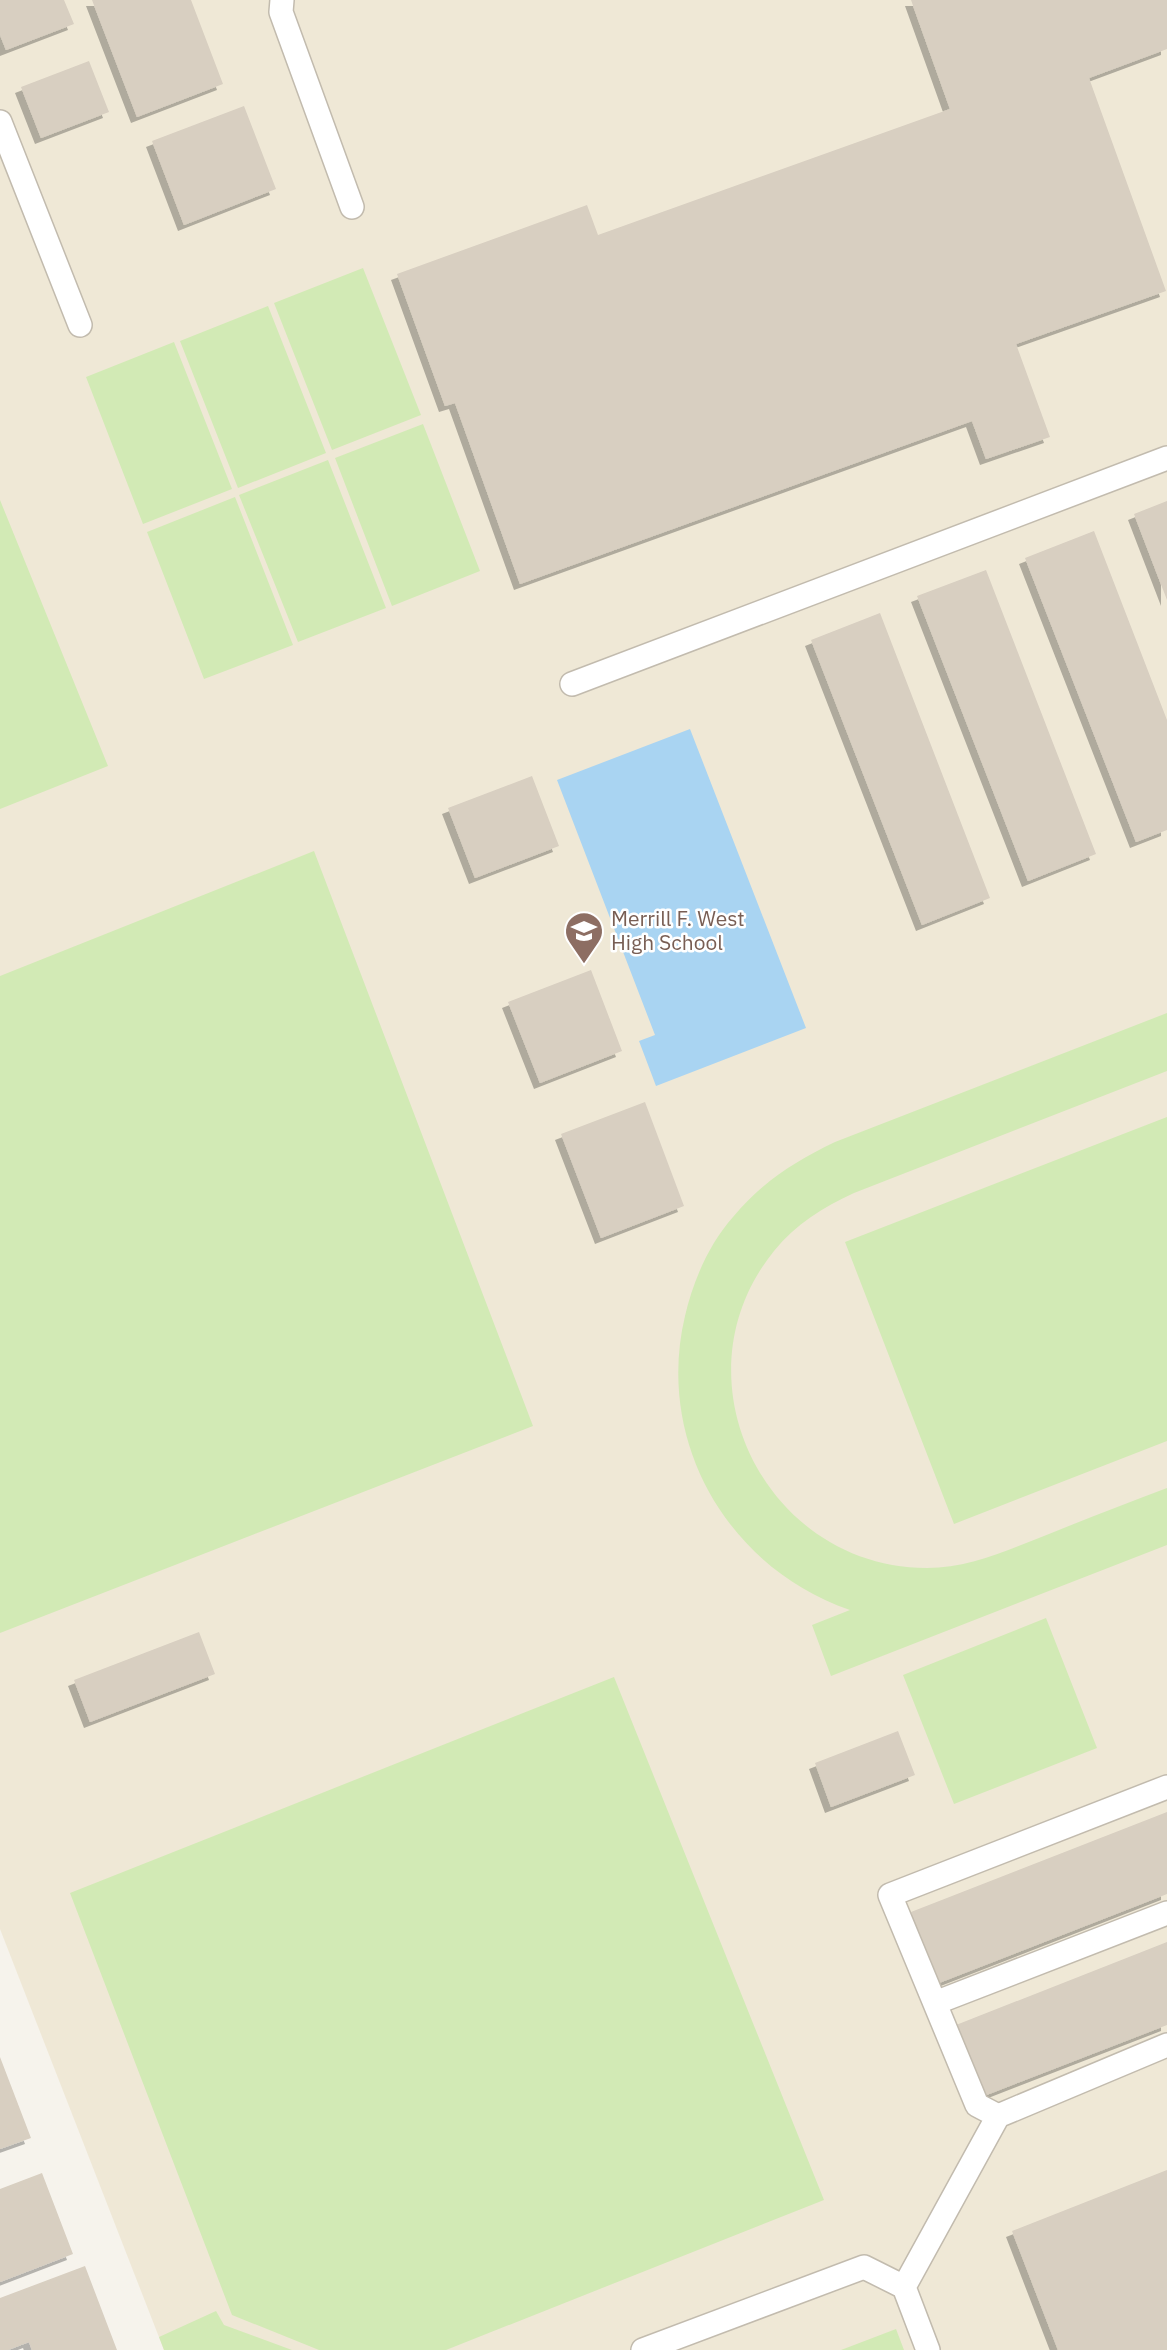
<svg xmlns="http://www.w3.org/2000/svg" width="1167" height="2350" font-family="'IBM Plex Sans',sans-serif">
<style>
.education{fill:#efe8d6}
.green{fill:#d2eab5}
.water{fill:#a9d4f2}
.building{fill:#d8cfc1;filter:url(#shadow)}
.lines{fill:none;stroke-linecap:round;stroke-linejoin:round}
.service-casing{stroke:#c2bbae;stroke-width:26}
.service{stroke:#fff;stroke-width:23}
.labels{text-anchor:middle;stroke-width:5;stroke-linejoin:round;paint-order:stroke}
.education-label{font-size:21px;fill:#785e54;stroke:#fff;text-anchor:start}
</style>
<defs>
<filter id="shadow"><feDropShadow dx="-6" dy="6" stdDeviation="0" flood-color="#0004"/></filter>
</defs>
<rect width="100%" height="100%" fill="#f6f3ec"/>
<path class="education" d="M0,0h1167v2350h-1003l-164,-421z"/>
<path class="green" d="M363,268l58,147 -89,35 -58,-147z
M268,306l58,147 -88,35 -58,-147z
M174,342l58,147 -89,35 -57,-147z
M423,424l57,147 -88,35 -57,-148z
M328,460l58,148 -88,34 -59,-147z
M235,497l58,148 -89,34 -57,-147z
M0,500l108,266 -108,43z
M314,851l219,575 -533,207v-657z
M1167,1013v58l-313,122c-31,14 -58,31 -80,58 -103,127 -8,317 153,317 43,0 83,-19 122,-34 39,-16 79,-31 118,-46v57l-336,131 -19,-51 38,-15c-122,-42 -195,-168 -165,-294 8,-35 24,-72 48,-99 30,-36 61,-55 102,-75z
M1167,1117v324l-213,83 -109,-282z
M1046,1618l51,130 -143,56 -51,-129z
M614,1677l210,523 -378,150h-127l-87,-35 -162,-422z
M216,2311l8,14 68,25h-128l-5,-13z
M896,2329l8,21h-63z"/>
<path class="water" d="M690,729l116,299 -150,58 -17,-45 16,-6 -98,-255z"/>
<path class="building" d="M0,0h64l10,24 -68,26 -6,-15z
M92,0h99l32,84 -86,33z
M911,0h256v49l-78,29 77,213 -150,53 34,93 -64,22 -14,-38 -452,163 -65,-181 -10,3 -48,-132 190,-69 11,30 352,-126z
M89,61l20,51 -68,26 -20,-51z
M244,106l32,83 -92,36 -32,-84z
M1167,501v99l-33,-86z
M1094,531l73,189v110l-31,12 -111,-284z
M986,570l110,284 -68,27 -111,-285z
M880,613l110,285 -68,27 -111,-285z
M532,776l27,70 -84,32 -27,-70z
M591,970l31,81 -82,32 -32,-81z
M645,1102l39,104 -83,32 -40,-104z
M199,1632l16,42 -125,48 -16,-42z
M898,1731l17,44 -84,32 -16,-44z
M1167,1812v82l-228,89 -28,-71z
M1167,1942v83l-183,71 -28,-71z
M0,2057l31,81 -31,11z
M1167,2170v180h-109l-46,-119z
M42,2173l31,81 -73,28v-93z
M85,2266l32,84h-85l-3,-8 -21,8h-8v-52z"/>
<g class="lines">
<defs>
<path id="service" d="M282,0l-1,12 71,195
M0,122l80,203
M572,684l595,-226
M935,2003l232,-90
M998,2116l169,-71
M904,2287l94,-171 -21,-11 -87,-210 277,-108
M643,2350l221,-83 40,20 24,63"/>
</defs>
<use href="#service" class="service-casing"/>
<use href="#service" class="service"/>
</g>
<defs>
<symbol id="school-pin" viewBox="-11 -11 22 30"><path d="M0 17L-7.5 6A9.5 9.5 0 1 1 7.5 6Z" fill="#8d6e63" stroke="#fff"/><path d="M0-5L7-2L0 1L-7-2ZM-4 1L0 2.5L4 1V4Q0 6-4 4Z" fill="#fff"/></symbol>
</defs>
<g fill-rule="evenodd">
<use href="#school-pin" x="562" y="909" width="44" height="60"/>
</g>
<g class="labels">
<g class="education-label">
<text x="611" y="926">Merrill F. West<tspan x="611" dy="24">High School</tspan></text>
</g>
</g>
</svg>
